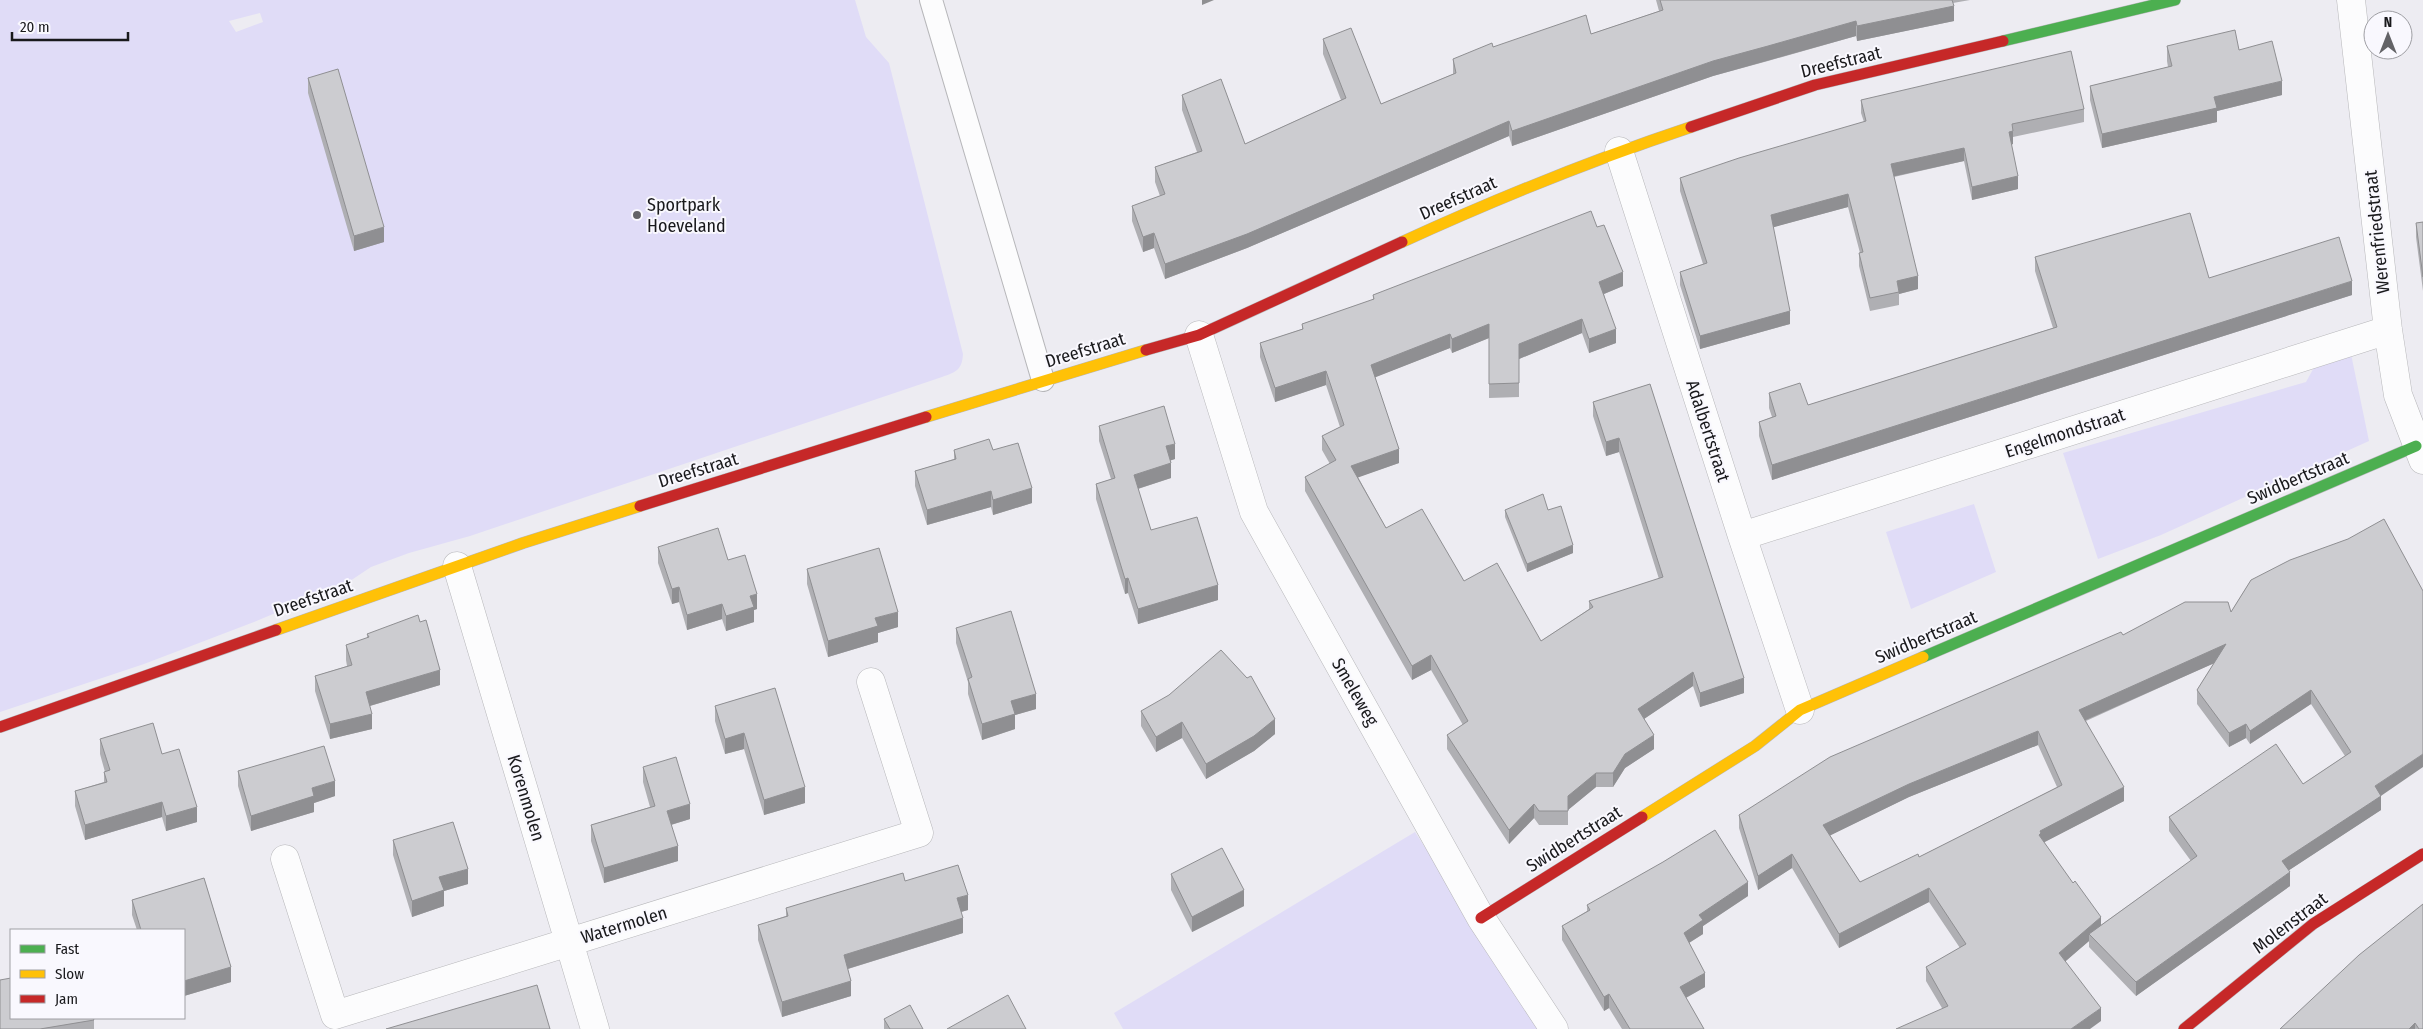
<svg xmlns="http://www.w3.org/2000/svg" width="2423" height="1029" font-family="'Fira Sans Condensed',sans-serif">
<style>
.green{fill:#e0dcf7;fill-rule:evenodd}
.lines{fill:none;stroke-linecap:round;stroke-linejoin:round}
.lane-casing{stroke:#b7b7ba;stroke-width:24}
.street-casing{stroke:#b7b7ba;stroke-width:29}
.fast-casing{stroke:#b7b7ba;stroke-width:12}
.slow-casing{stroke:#b7b7ba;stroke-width:12}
.jam-casing{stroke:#b7b7ba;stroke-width:12}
.lane{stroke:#fcfcfd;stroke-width:22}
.street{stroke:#fcfcfd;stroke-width:28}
.fast{stroke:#4caf50;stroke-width:11}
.slow{stroke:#ffc107;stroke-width:11}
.jam{stroke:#c62828;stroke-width:11}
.wall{fill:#afafb3;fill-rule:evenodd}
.shaded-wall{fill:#8f8f92}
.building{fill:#ccccd0;stroke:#8f8f92;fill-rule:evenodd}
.poi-dot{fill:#636367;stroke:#f9f8fe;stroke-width:2}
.labels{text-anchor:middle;stroke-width:4;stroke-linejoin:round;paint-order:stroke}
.street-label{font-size:18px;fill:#19191c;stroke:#f9f8fe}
.poi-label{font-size:18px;fill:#19191c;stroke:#f9f8fe;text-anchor:start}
</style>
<rect width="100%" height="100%" fill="#edecf2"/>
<path class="green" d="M0,0h855l11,37 23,26 74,291c-1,16 -7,18 -21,23l-472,159 -61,17 -38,14 -24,16 -93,39 -110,42 -144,48zM260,13l3,9 -27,10 -7,-11z
M2351,354l18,87 -208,94 -63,24 -35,-106 243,-71 11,-20z
M1974,504l22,68 -85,37 -25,-77z
M1415,832l127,197h-419l-9,-16z"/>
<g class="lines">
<defs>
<path id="lane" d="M931,0l112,380"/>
<path id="street" d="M2351,0l37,330 10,65 25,65
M1619,151l123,385 58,174
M1199,335l55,177 227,406 73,111
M1742,536l646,-206
M457,566l138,463
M285,859l50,156 584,-182 -48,-151"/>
<path id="fast" d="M2003,41l172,-41
M1923,657l493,-211"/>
<path id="slow" d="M1402,242c94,-43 190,-82 289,-115
M926,417l220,-67
M276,630l247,-87 117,-37
M1642,817l113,-71 45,-36 123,-53"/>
<path id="jam" d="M1691,127l124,-42 188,-44
M1146,350l53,-15 203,-93
M640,506l286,-89
M0,727l276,-97
M1481,918l161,-101
M2184,1029l129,-105 110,-70"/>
</defs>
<use href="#lane" class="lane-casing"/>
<use href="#street" class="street-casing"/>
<use href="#fast" class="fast-casing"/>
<use href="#slow" class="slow-casing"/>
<use href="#jam" class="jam-casing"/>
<use href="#lane" class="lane"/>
<use href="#street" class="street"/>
<use href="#fast" class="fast"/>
<use href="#slow" class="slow"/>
<use href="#jam" class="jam"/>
</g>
<path class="wall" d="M1656,0h314l-17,3 1,18 -97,20 -1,-5 -88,25 -55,15 -201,70 -3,-10 -262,112 -82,31 -11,-31 -11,4 -11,-31v-15l28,-10 -5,-14v-15l42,-15 -15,-42v-15l63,49 96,-44 -18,-46v-15l58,65 72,-30v-15l40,-12 98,-13 68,-23z
M2167,46l72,4 43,45 -65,16v11l-115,26 -12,-48v-14l78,-19 -1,-6z
M308,78l76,164 -30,9 -46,-158z
M1861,100l223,9v13l-71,15v7l-2,1 7,44 -46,11 -8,-39 -70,16 24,112 -19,5v11l-29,6 -11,-45v-13h1l-12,-46 -75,20 17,97 -90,25 -20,-64v-13l23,-8 -23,-73v-13l184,-56 -3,-9z
M2423,222v69l-7,-54v-14z
M1597,227l26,59 -19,8 12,49 -27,10 -7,-20 -63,26v38l-30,1v-60l-37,15 -2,-5 -75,29 24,86 -41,14 28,51 78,53 77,60 48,-32v-8l70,-22 -40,-127 -13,4 -13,-40v-14l57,-18 94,309 -44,14 -7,-21 -49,33 10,30 -29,19 -12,19h-17l-28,23v15h-29l-5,-7 -25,26 -62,-95v-14l16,-10 -32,-55 -19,10 -107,-189v-14l25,-13 -8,-14v-14l18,-9 -14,-42 -51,17 -15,-45v-14l42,-14v-5l71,-24v-5z
M2035,257l317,38 -580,185 -13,-44v-14l13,-5 -3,-9v-15l39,12 245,-77 -18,-57z
M1099,426l76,33 -5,1 1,18 -33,11 13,41 67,70 -80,24 -10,-31 -3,1 -29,-95v-15l15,-5 -12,-38z
M954,450h39l39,53 -39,12 -2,-8 -64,18 -12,-39v-15l39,-12z
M1505,510h43l25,43 -46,19 -22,-55z
M658,547l70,13 29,49 -3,1v12l-28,9 -4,-12 -35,11 -8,-28 -7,2 -14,-41z
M807,569l91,58 -20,6v9l-50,15 -21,-73z
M2251,580l130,216v14l-92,60 1,16 -154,110 -47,-49v-6l-24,20 36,60 -159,-13 -16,-27v-14l34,-19 -31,-46 -90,46 -47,-80 -34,22 -19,-62v-13l384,-180 108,-23zM2214,663l-17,27v14l32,43 17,-9 4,6 61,-40 34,52 -42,28 -134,33v14l22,30 -90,64 -57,-83 80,-41 -38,-80zM2038,745l19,42 -138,70 -59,25 -30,-47 79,-38z
M956,628l80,81 -21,6v14l-33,11 -14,-46v-12l-12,-39z
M367,634l73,51 -70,21 2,23 -42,10 -15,-48v-15l32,-10 -1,-6v-15l21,-7z
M775,688l30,115 -41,12 -20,-66 -19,5 -10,-33v-15z
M1141,711l134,23 -21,17 -48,28 -24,-41 -26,14 -15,-26z
M100,739l62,15 35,68 -31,9 -4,-14 -77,23 -10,-34v-15l29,-9v-10h1l-5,-18z
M643,767l47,52 -19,6 7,36 -74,22 -13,-42v-16l59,-18 -7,-25z
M238,771l97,25 -21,7v9l-63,19 -13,-45z
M393,840l75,44 -24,7v15l-32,11 -19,-62z
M1171,874l73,32 -52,26 -21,-42z
M204,878l27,89v15l-47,14v-66h-47l-5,-15v-15z
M905,881l63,29 -7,2 2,21 -115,36 3,27 -69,21 -24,-77v-15l28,-9v-8z
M1748,896l-45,30v8l-14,9 16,44 -19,11 18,31h-82l-13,-21 -5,3 -42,-71v-14l25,-15v-6z
M2423,904v125h-143z
M884,1019l39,10h-39z
M94,1020v9h-94z"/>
<path class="shaded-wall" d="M1202,0h12l-12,5z
M1954,6v15l-97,20v-15z
M1856,21v15l-143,40 -201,70v-15l201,-70z
M2282,81v14l-65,16v11l-115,26v-14l112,-37z
M1509,121v15l-262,112 -82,31v-15z
M2013,131v13l-4,1v-13z
M1964,148v13l-73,16v-13z
M2018,176v13l-46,11v-13z
M1848,194v13l-77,21v-13z
M384,227v15l-30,9v-15z
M1154,233v15l-11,4v-15z
M1623,272v14l-24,10v-14z
M1918,276v13l-19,5 -2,-13z
M2352,281v14l-580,185v-15z
M1790,311v13l-90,25v-13z
M1582,319v14l-63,26v-15z
M1489,324v14l-37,15v-14z
M1616,329v14l-27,10v-14z
M1450,334v14l-79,31v-14z
M1326,371v14l-51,17v-14z
M1619,438v14l-13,4v-14z
M1175,444v15l-9,3v-16z
M1399,449v14l-48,17v-14z
M1171,463v15l-37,12v-15z
M1032,488v15l-39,12v-15z
M991,491v16l-64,18v-15z
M1573,545v8l-46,19v-8z
M1128,578v15l-3,1v-15z
M1218,585v15l-80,24v-15z
M679,587v15l-7,2v-15z
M757,594v15l-3,1v12l-28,9v-15l24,-20z
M722,604v15l-35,11v-15z
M898,612v15l-20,6v9l-50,15v-16l47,-23z
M2226,644v14l-147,65v-13z
M1431,655v15l-19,10v-14z
M440,670v15l-74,22v-15z
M1693,672v14l-55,37v-14z
M1744,678v15l-44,14v-14z
M2311,690v14l-61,40v-13z
M1036,694v15l-21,6v14l-33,11v-16l29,-23z
M372,714v15l-42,10v-15z
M1275,719v15l-21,17 -48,28v-15z
M1182,722v16l-26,14v-15z
M2246,724v14l-17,9v-14z
M2038,731v14l-129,52 -86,42v-14l86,-41z
M744,733v16l-19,5v-15z
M1654,735v14l-29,19 -12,19v-14l12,-19z
M2423,754v13l-48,33v-14z
M1596,773v14l-28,23v-14z
M335,781v15l-21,7v9l-63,19v-15l61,-28z
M805,787v16l-41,12v-15z
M2124,787v14l-83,43 -2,-9 1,-4z
M2381,796v14l-99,65v-14z
M162,802v15l-77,23v-15z
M690,804v15l-23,7v-15z
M1534,804v14l-25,26v-14z
M197,807v15l-31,9v-15z
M678,846v15l-74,22v-15z
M1792,854v14l-34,22v-14z
M468,869v15l-24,7v15l-32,11v-16l27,-24z
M2290,872v14l-154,110v-14z
M1748,882v14l-45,30v8l-19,12v-13l15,-18z
M1929,888v14l-90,46v-14z
M1244,890v16l-52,26v-15z
M968,895v15l-11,3v-15z
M2101,917v14l-12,3v7l-30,26v-14z
M963,918v15l-119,37v-15z
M231,967v15l-47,14v-15z
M1705,973v14l-25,14v-14z
M851,981v15l-69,21v-15z
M1609,994v14l-5,3v-14z
M2101,1008v13l-11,8h-19z
M2415,1023v6h-6z"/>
<path class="building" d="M1660,0h292l2,6 -97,20 -1,-5 -88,25 -55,15 -201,70 -3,-10 -262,113 -82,30 -11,-31 -11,4 -11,-31 33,-12 -10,-27 47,-16 -20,-56 39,-16 24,65 101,-46 -23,-59 28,-11 30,76 75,-31 -3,-14 39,-16 1,4 93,-32 5,19 72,-24z
M2235,30l4,20 33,-9 10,40 -68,16 3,11 -115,26 -12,-48 82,-20 -5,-20z
M2071,51l13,58 -72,15 1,7 -4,1 9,44 -46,11 -8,-39 -73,16 27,112 -21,5 2,11 -29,6 -11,-45 4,-1 -15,-58 -77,21 19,96 -90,25 -20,-64 27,-9 -27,-85 59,-20 127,-37 -5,-21z
M338,69l46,158 -30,9 -46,-158z
M1591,211l6,16 7,-2 19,47 -24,10 17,47 -27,10 -7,-20 -63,25v39l-30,1v-60l-37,15 -2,-5 -79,31 28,84 -48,17 35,62 36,-19 42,72 33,-18 44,78 52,-34 -4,-6 74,-24 -44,-139 -13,4 -13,-40 57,-18 94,294 -44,15 -7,-21 -55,37 16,26 -29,19 -12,19h-17l-28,23v15h-29l-5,-7 -25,26 -62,-95 21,-14 -37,-66 -19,11 -107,-189 31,-17 -14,-24 22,-11 -18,-54 -51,17 -15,-45 43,-14 -1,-5 72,-25 -1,-4z
M2190,213l19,65 130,-41 13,44 -580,184 -13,-43 17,-6 -7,-23 31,-10 8,22 249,-78 -22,-70z
M2423,222v55l-7,-54z
M1164,406l11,38 -9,2 5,17 -37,12 17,55 46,-13 21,68 -80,24 -10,-31 -3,1 -29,-95 19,-6 -16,-52z
M989,439l4,11 25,-7 14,45 -39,12 -2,-9 -64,19 -12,-39 41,-12 -2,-9z
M1543,494l5,16 13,-4 12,39 -46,19 -22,-54z
M2384,519l39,72v163l-48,32 6,10 -99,65 8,11 -154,110 -47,-48 108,-78 -28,-39 107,-73 27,40 48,-32 -40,-62 -61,41 -4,-7 -17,9 -32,-43 29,-46 -147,66 45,77 -84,44 1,2 -2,2 34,48 2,-2 26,36 -42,36 42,55 -30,21h-175l52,-23 -22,-39 40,-23 -37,-56 -90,46 -47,-80 -34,22 -19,-61 91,-58 291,-125 2,3 62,-33h43l3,10 20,-32 39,-20 58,-21zM2038,731l24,54 -143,72 -1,-3 -58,28 -37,-57 86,-41z
M718,528l10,32 17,-5 12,39 -7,2 4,11 -28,9 -4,-12 -35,11 -8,-28 -7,2 -14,-42z
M879,548l19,64 -23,6 3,8 -50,15 -21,-72z
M1011,611l25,83 -25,7 4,13 -33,10 -14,-45 4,-2 -16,-49z
M418,615l2,7 6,-2 14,50 -74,22 6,22 -42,10 -15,-48 37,-11 -6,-20 23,-8 -2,-3z
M1221,650l26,28 4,-2 24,43 -21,17 -48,28 -24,-42 -26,15 -15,-26 28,-16z
M775,688l30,99 -41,13 -20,-67 -19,6 -10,-33z
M153,723l9,31 17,-5 18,58 -31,9 -4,-14 -77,23 -10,-34 32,-9 -3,-10 6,-2 -10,-31z
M324,746l11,35 -23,7 2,8 -63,20 -13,-45z
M676,757l14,47 -23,7 11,35 -74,22 -13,-43 64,-19 -12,-39z
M453,822l15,47 -29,8 5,13 -32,11 -19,-61z
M1715,830l33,52 -49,33 4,5 -19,13 21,40 -25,14 24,42h-74l-21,-35 -5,3 -42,-71 28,-16 -3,-5 76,-43z
M1222,848l22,42 -52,27 -21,-43z
M958,865l10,30 -11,3 6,20 -119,37 7,26 -69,21 -24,-77 30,-9 -2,-8 117,-35 2,8z
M204,878l27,89 -47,14v-51h-43l-9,-30z
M2423,904v125h-4l-4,-6 -6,6h-129l79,-74z
M11,978v40h82l1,2 -54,9h-40v-49z
M537,985l13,44h-164z
M1008,995l18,34h-79z
M910,1005l13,24h-33l-6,-10z"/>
<circle class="poi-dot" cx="637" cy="215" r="5"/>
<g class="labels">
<g class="street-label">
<text transform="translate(1841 62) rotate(-14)" y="6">Dreefstraat</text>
<text transform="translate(1458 198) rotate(-24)" y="6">Dreefstraat</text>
<text transform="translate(2377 232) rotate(-96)" y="6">Werenfriedstraat</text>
<text transform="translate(1085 350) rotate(-17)" y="6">Dreefstraat</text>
<text transform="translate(1708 431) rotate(72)" y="6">Adalbertstraat</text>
<text transform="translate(2065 433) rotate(-18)" y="6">Engelmondstraat</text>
<text transform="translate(698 470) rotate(-17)" y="6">Dreefstraat</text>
<text transform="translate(2298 478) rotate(-23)" y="6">Swidbertstraat</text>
<text transform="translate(313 598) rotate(-19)" y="6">Dreefstraat</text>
<text transform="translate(1926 637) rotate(-23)" y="6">Swidbertstraat</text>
<text transform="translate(1355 692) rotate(60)" y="6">Smeleweg</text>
<text transform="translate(526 798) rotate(73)" y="6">Korenmolen</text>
<text transform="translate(1574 839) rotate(-32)" y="6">Swidbertstraat</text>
<text transform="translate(2290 923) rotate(-37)" y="6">Molenstraat</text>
<text transform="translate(624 925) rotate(-17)" y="6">Watermolen</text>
</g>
<g class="poi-label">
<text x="647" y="211">Sportpark<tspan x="647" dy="21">Hoeveland</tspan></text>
</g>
</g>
<rect x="10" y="929" width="175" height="90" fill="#f9f8fe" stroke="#9f9fa4"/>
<rect x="20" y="945" width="25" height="8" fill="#4caf50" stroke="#9f9fa4"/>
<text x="55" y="954" font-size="15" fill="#19191c">Fast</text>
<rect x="20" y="970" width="25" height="8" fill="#ffc107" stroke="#9f9fa4"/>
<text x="55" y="979" font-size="15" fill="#19191c">Slow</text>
<rect x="20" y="995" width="25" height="8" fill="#c62828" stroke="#9f9fa4"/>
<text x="55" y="1004" font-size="15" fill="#19191c">Jam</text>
<g transform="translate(2388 35)"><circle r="24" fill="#f9f8fe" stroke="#9f9fa4"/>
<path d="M0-4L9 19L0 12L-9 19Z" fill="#636367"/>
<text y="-8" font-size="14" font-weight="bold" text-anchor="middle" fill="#19191c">N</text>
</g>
<path d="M12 32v8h116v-8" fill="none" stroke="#19191c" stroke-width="2.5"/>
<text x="20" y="32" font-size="15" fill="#19191c" stroke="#f9f8fe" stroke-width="4" paint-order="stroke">20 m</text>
</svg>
